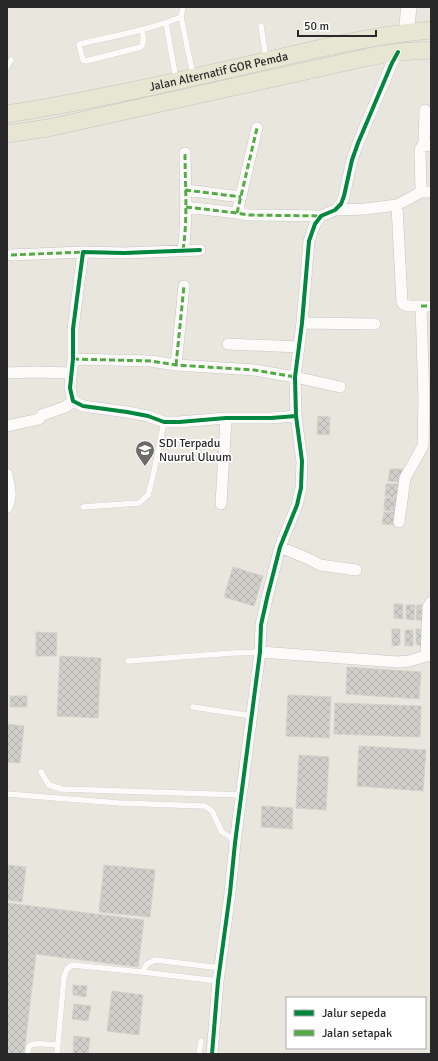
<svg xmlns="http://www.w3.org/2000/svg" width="438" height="1061" font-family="Signika,sans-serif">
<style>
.building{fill:url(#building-cross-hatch);stroke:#d4d1cb}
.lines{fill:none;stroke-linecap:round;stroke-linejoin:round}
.lane-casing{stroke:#c6c4c4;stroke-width:6}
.street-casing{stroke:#c6c4c4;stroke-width:12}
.secondary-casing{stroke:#c6c4c4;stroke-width:16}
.primary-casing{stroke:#c4c3c0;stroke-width:18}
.lane{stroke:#fcfbfa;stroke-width:5.5}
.street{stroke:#fcfbfa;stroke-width:11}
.secondary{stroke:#fcfbfa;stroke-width:15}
.primary{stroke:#e7e6d2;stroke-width:17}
.quiet{stroke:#53ab44;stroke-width:3;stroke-dasharray:6 3;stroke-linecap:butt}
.cycleway-casing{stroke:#fff;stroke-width:6}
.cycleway{stroke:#00873e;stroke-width:4}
.labels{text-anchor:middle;stroke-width:3.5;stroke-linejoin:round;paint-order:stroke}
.street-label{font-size:12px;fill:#292929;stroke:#fff}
.poi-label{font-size:12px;fill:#292929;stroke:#fff;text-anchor:start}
</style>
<defs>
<pattern id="building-cross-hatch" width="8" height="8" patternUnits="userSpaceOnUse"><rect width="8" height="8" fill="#d1cfca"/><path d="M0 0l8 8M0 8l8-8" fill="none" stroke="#b3b2ae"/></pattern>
</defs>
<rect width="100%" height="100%" fill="#e9e6de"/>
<path class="building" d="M318,416l12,1 -1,18 -12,-1z
M390,469h13l-2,13 -13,-1z
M386,484h13l-2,14 -12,-2z
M385,498h13l-2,13 -12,-1z
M384,512h12l-1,13 -13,-1z
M233,567l30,9 -9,30 -30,-9z
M394,604h9v15l-9,-1z
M406,605h9l-1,15 -8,-1z
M417,605h8v15h-9z
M392,629h8v16l-8,1z
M416,629h8v16h-8z
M405,630h8v16h-8z
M36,632l21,1 -1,23h-20z
M60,656l41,2 -3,60 -41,-2z
M347,667l74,5 -2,27 -73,-5z
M288,695l43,2 -2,41 -43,-2z
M10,696h17v11h-17z
M335,703l86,3 -1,31 -86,-3z
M7,724l17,2 -4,37 -13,-1z
M359,746l67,4 -3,41 -66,-5z
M299,755l30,2 -3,53 -30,-2z
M262,806l31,2 -1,21 -31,-2z
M7,865l19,2 -4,35 -15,-2z
M104,865l51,5 -5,47 -51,-5z
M7,903l137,17 -6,47 -102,-13 -12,100h-17z
M73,985l14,1 -1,11 -13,-2z
M112,991l31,4 -4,40 -32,-4z
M74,1004l17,2 -3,15 -16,-2z
M74,1036l16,2 -2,16h-15z"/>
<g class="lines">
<defs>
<path id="lane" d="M181,17l12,58
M166,23l10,56
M261,26l5,32
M142,30c1,6 3,12 -1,17l-55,14 -3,-1 -4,-15 1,-1c34,-8 69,-14 101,-27l2,-10
M7,67l4,-7
M83,507l56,-4 9,-8 5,-19 11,-54
M128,661l105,-8 27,-1
M193,707l59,9
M41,772l8,13 13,4 179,6
M7,794l112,9 86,3 7,5 10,21 8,5 4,5
M142,972l5,-8 8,-4 58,7h7
M27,1054c1,0 1,-6 2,-7 3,-6 23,-2 29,-2
M57,1054l7,-77 3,-8 5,-4 70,7 76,9
M199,1054l2,-13"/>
<path id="street" d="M424,145l1,-35
M185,190l56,7
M421,192l-1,-42 2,-4 9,-1
M397,205l5,98 6,3h23
M186,207l51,6 11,2 73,1
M335,210l30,-1 32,-4 24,-13h10
M237,213l20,-85
M183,250c5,-32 2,-65 2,-97
M200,250l-76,3 -41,-1 -10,77v30l-3,29 3,13 10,5 44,6 21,4 16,6h15l47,-4h45l25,-2
M11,255l72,-3
M302,323l73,1
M228,344l71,3
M73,359l78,2 25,4 78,5 41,7 45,10
M176,365l8,-79
M7,373l28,-1 36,1
M7,426l32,-7 3,-4 23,-8 8,-6
M7,474c2,12 6,22 0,33
M221,504l5,-86
M399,522l6,-44 18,-32 1,-47 -3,-93
M280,547l29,12 11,6 36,5
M260,652l138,10 11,-1 17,-5h5
M426,656l2,-49 3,-5
M212,1054l6,-73 12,-88 5,-50 25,-191 1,-27 6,-27 13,-51 17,-42 4,-17 1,-27 -6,-45 -1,-39 7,-54 7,-82 6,-17 6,-8 14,-6 6,-6 3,-8 8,-36 6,-17 34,-80 6,-11"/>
<path id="secondary" d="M406,32l3,-25"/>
<g id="primary">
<path id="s1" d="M7,114c84,-13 166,-32 249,-51 58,-13 116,-28 175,-33"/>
<path d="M7,134l41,-6 321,-71 29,-5 33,-2"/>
</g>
</defs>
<use href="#lane" class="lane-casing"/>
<use href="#street" class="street-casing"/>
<use href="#secondary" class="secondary-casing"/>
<use href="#primary" class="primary-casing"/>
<use href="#lane" class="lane"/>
<use href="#street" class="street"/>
<use href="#secondary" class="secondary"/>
<use href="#primary" class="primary"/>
<path class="quiet" d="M185,190l56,7
M186,207l51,6 11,2 73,1
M237,213l20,-85
M183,250c5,-32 2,-65 2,-97
M11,255l72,-3
M421,306h10
M73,359l78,2 25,4 78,5 41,7
M176,365l8,-79"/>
<defs>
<path id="cycleway" d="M200,250l-76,3 -41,-1 -10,77v30l-3,29 3,13 10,5 44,6 21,4 16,6h15l47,-4h45l25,-2
M212,1054l6,-73 12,-88 5,-50 25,-191 1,-27 6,-27 13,-51 17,-42 4,-17 1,-27 -6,-45 -1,-39 7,-54 7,-82 6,-17 6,-8 14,-6 6,-6 3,-8 8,-36 6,-17 34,-80 6,-11"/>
</defs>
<use href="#cycleway" class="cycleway-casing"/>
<use href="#cycleway" class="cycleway"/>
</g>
<defs>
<symbol id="school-pin" viewBox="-11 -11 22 30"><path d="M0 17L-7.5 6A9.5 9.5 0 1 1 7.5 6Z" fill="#6c6b68" stroke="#fff"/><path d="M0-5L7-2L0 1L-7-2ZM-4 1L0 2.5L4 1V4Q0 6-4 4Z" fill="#fff"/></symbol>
</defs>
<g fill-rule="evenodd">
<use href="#school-pin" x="134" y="439" width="22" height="30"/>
</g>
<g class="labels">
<g class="street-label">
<text dy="4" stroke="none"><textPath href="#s1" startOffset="216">Jalan Alternatif GOR Pemda</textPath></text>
</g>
<g class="poi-label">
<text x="159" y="447">SDI Terpadu<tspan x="159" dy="14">Nuurul Uluum</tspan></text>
</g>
</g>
<rect width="438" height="1061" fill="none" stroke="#292929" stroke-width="16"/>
<rect x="286" y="997" width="140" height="52" fill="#ffffff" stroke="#a9a9a9"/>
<rect x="294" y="1010" width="20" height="6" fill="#00873e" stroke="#a9a9a9"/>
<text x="322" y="1017" font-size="12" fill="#292929">Jalur sepeda</text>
<rect x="294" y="1030" width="20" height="6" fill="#53ab44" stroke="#a9a9a9"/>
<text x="322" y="1037" font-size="12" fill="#292929">Jalan setapak</text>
<path d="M298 30v6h78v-6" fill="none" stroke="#292929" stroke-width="2"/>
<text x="304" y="30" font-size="12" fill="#292929" stroke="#ffffff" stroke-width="3" paint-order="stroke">50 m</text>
</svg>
